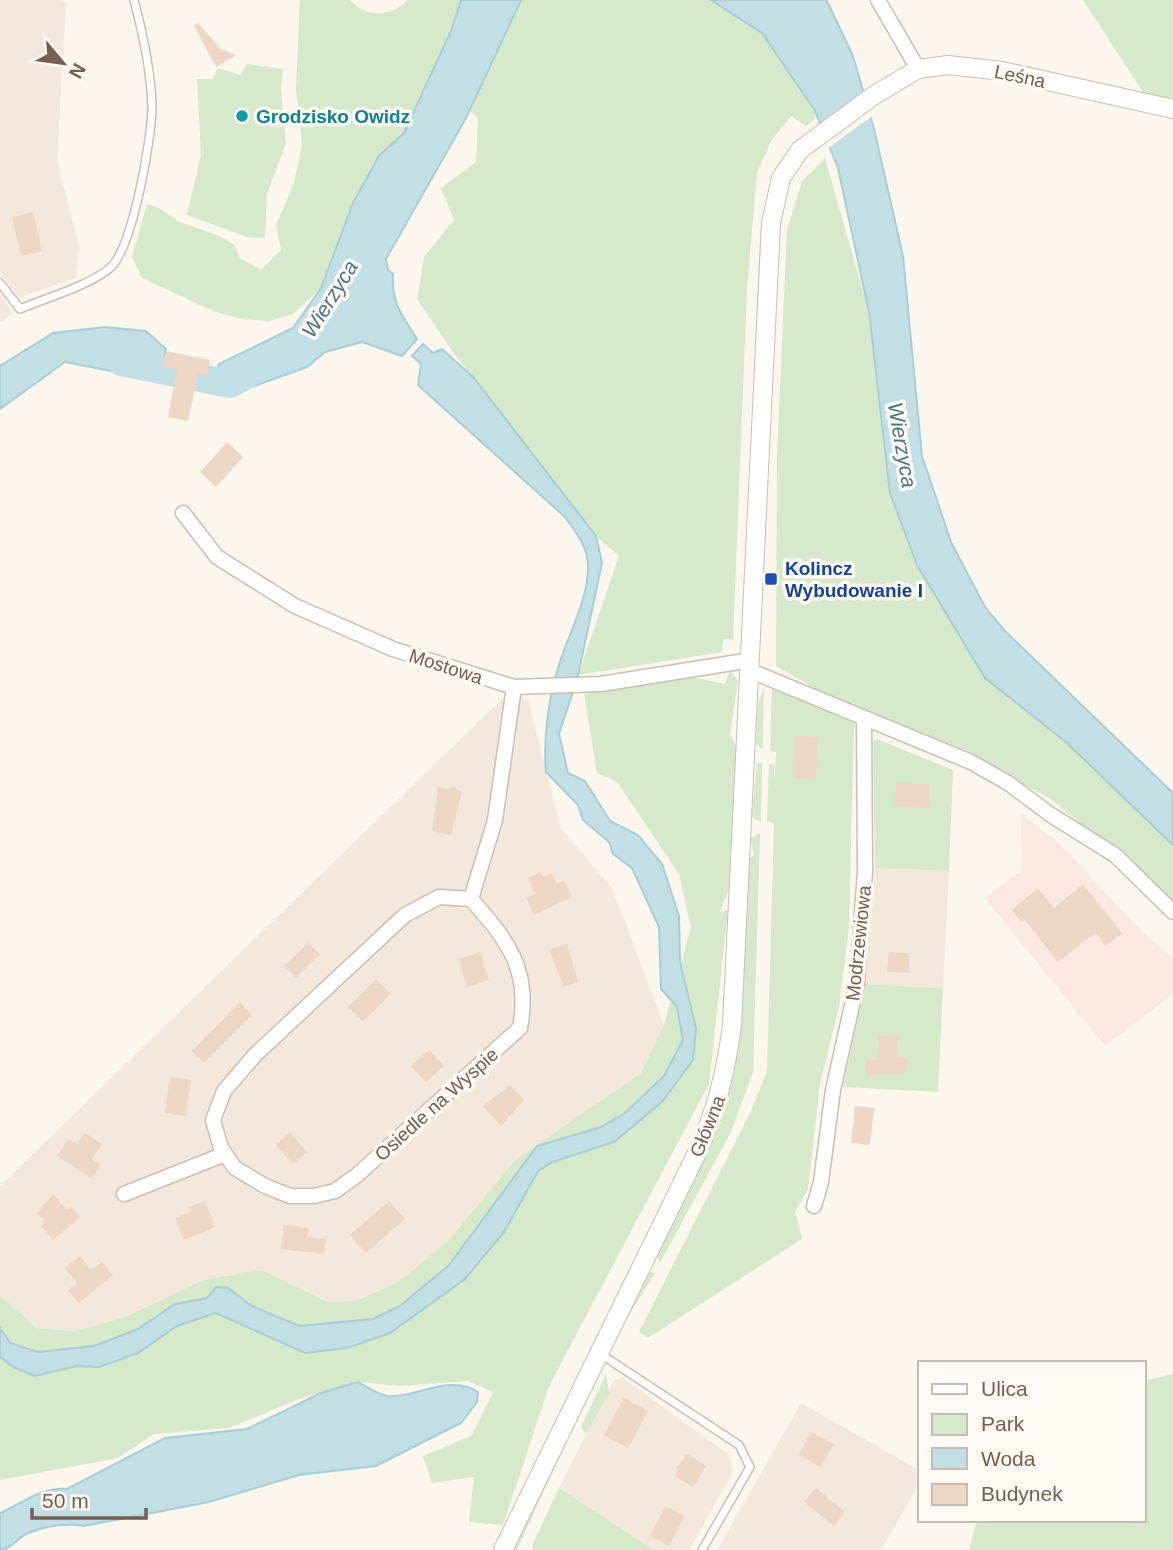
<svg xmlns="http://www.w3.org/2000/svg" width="1173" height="1550" font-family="Helvetica,sans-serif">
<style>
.residential{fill:#f3e8db}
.commercial{fill:#fbe9e1}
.green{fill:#d7e9cb}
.water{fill:#c1dfe5;stroke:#a8ced6;stroke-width:2}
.pier{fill:#fcf6ec}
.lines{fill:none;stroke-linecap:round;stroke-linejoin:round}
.river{stroke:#c1dfe5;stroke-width:28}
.building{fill:#efd7c6}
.service-casing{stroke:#cebeb2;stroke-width:10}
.minor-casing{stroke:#cebeb2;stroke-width:17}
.tertiary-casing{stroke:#cebeb2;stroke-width:20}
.service{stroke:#fff;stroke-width:7}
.minor{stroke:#fff;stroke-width:14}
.tertiary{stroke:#fff;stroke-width:18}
.culture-dot{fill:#0f9aa8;stroke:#fefaf3;stroke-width:2.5}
.transit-dot{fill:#1a4fb4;stroke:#fefaf3;stroke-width:2.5}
.labels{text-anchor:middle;stroke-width:7;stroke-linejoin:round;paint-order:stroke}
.street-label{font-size:19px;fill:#765e50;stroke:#fefaf3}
.culture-label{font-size:19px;font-weight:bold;fill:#0d838f;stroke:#fefaf3;text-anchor:start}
.transit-label{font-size:19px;font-weight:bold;fill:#164399;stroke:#fefaf3;text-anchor:start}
.water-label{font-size:21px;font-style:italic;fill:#477680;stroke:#fefaf3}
</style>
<rect width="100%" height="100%" fill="#fcf6ec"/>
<path class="residential" d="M0,0h62l4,3 -9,159 22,84 -3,32 -58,20 -18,-26z
M0,294l13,19 -13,9z
M504,697l24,3 33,129 51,59 52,137 -23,48 -126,87 -67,81 -50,41 -42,19 -27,1 -67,-32 -59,10 -78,37 -50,14 -39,-3 -36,-33v-109z
M875,868l74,3 -6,117 -78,-4z
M622,1377l107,78 4,17 -44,78h-35l-95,-62 55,-108z
M801,1403l118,67v14l-38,66h-164z"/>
<path class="commercial" d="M1021,814l39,30 80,86 33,28v36l-68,52 -120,-148 37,-28z"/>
<path class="green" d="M300,0h50c16,18 42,17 58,0h53l-10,31 -47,102 -25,23 -46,97 -12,35 -28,26 -24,7 -29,-2 -27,-8 -71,-33 -10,-21 15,-53 12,4 20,14 38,13 18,10 5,13 21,12 20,-20 -5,-25 18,-42 8,-38 -6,-55z
M521,0h191l50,33 53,78v8l-9,7 -15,-10 -20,25 -14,32 -10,116 -14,351 -10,-1 -1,13 -144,23 41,-119 -23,-20 -141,-181 -38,-56 7,-42 30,-37 -13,-32 35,-26 2,-44 -8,-7z
M1083,0h90v100l-28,-5z
M246,64l37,5 -2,21 5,53 -19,51 -2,44 -18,-1 -60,-22 14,-60 -4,-76h16l5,-11 23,7z
M825,158l44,154 21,181 95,185 75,59 113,107v57l-122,-102 -52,-28 -126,-49 -97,-56 1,-212 10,-224 15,-49z
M764,218l-20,395 16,-378z
M730,670l8,11 -8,54 9,15 -5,124 -14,38 8,-2 -19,174 -160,302 -46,139 -34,-3 5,-45 -42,6 -9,-27 48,-20 22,-44 -25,-11 -69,5 -42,-4 -58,17 -70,29 -75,6 -36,24 -118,22v-185l36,33 39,3 50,-14 78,-37 59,-10 66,32 28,-1 42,-19 50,-41 67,-81 126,-87 23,-48 27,-98 -12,-53 -62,-92 -20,-9 -13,-79 103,-18 38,8z
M772,686l82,37 -5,204 -10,80 -19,77 -12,105 -13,23 7,27 -154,99 -9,-6 112,-221 16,-40 7,-247 -7,-3 2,-57h5v23l2,-35 -6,-1z
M764,689l-1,61 -7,-6c1,-18 -2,-39 8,-55z
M877,739l76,31 -4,101 -74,-3 -2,-127z
M757,763h5l-1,59 -9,-5z
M760,833l-7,239 -22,60 -71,131 -4,-9 63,-126 14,-50 12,-128 4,-91 5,-4 -4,-17z
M865,984l78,4 -5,104 -95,-5z
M649,1272l6,1 -35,56 23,-51z
M606,1374l3,19 -23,41 -5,-7z
M1173,1374v176h-204l8,-30h166v-139z
M582,1408l-65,142h-6z
M559,1488l95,62h-121l-1,-4z"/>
<path class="water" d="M461,0h60l-55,118 -80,141 2,11 5,4c-2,28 9,42 24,65l-15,17 -40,-14 -37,10 -18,15 -77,28 -19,-4 8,-27 74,-36 28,-40 32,-85 26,-47 25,-23 47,-102z
M711,0h115l3,5 24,51 21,73 29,127 19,200 29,86 34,65 18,22 170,164v52l-106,-102 -82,-65 -68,-113 -27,-72 -21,-181 -31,-144 -23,-57 -53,-78z
M105,327l41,4 20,18 -4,17 -10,13 -87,-17 -65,47v-43l53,-33z
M423,344l10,9 9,-4 32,29 122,158 6,27 -25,117 -18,54 9,39 17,8 25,40 28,14 24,29 17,52 1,46 16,66 -3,32 -31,42 -48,40 -62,20 -14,9 -34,61 -39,47 -75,54 -43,15 -42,5 -89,-40 -39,13 -39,27 -39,14 -22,-1 -42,10 -20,-8 -15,-11v-29l10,15 28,9 56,-6 44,-17 37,-25 32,-6 9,-11 12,1 22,17 49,21 74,-7 27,-13 49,-41 88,-119 64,-19 24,-14 39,-37 19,-36 -6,-33 -16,-18 -2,-62 -27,-59 -19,-14 -4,-12 -26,-22 -5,-15 -32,-33c-3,-37 3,-78 15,-113 9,-28 28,-63 27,-93 0,-19 -12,-34 -23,-49l-147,-132 3,-21 -9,-8z
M357,1382c9,4 21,12 30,14 27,3 62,-23 91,-4l-1,10 -16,21 -85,43 -77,9 -90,27 -125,24c-18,-3 -38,0 -56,7 -10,4 -17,17 -28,17v-37c21,-9 43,-27 67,-24l98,-51 82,-9 74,-36z"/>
<path class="pier" d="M866,90l8,25 -46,33 -11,-22z"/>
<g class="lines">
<path class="river" d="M121,362l109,22 17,-9"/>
</g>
<path class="building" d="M198,23l23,26 15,6 -20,12 -22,-41z
M33,212l9,39 -21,5 -9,-39z
M166,351l44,9 -3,16 -9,-2 -10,47 -20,-4 9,-48 -14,-2z
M227,442l16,15 -27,30 -16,-15z
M795,736l23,1 -2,42 -22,-1z
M896,783l34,1v24l-35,-1z
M452,786l10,6 -11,43 -19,-4 6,-44 10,2z
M540,872l3,5 9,-4 5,11 7,-4 8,17 -38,18 -8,-17 9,-4 -7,-16z
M1083,884l39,49 -16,13 -11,-13 -37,29 -34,-43 -3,3 -9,-12 26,-22 16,20z
M308,943l12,11 -24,24 -12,-12z
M567,944l11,38 -14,5 -15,-37z
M480,952l9,28 -22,7 -8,-28z
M889,952l21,1 -1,20 -22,-1z
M376,979l15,15 -28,28 -15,-15z
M240,1002l12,13 -48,48 -12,-12z
M879,1036l19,1 -1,20 10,1 -1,15 -40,1v-15l11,1z
M429,1050l15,16 -18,16 -15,-16z
M170,1077l21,3 -5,36 -21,-3z
M510,1085l14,15 -23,26 -18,-20z
M855,1106l19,2 -4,37 -19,-2z
M290,1132l17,20 -14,12 -17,-19z
M85,1133l17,11 -10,15 9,6 -9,14 -35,-23 11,-17 9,5z
M53,1194l14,16 5,-3 8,10 -27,23 -11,-13 1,-8 -6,-6z
M205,1201l10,26 -31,13 -9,-22 16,-6 -2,-5z
M389,1201l16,18 -39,34 -16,-18z
M284,1225l25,3 -2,9 19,2 -2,15 -43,-5z
M80,1256l11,14 11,-8 11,13 -34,28 -11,-13 9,-7 -12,-15z
M624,1398l24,13 -20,37 -24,-13z
M811,1432l23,12 -13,23 -22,-12z
M687,1454l19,12 -13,21 -18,-11 3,-6 -2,-2z
M816,1488l29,24 -11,14 -30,-24z
M666,1506l19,10 -16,30 -19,-10z"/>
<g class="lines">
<defs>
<path id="service" d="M0,283l20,26c26,-11 72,-24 92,-43 21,-22 40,-128 40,-160 -1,-35 -9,-72 -18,-106
M599,1353l140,92 11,22 -48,83"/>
<path id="minor" d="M878,0l40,69
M183,513l34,44 78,49 98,43 121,38 87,-3 150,-24
M751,671l220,91 37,21 43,32 64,40 58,57
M471,899l-32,-2 -34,18 -150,140 -31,36 -11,29 8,28 14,20 30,18 25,10h24l21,-5 21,-15 164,-148c11,-58 -12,-87 -49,-129l24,-79 19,-133
M124,1194l101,-40
M814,1206l7,-24 12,-92 24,-107 8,-112 -1,-152"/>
<path id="tertiary" d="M503,1550l193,-395c20,-43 30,-83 36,-130l39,-802 10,-45 19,-28 73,-54 45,-27 30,-4 54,6 171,38"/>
</defs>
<use href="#service" class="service-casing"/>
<use href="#minor" class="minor-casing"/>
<use href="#tertiary" class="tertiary-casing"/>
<use href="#service" class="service"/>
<use href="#minor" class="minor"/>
<use href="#tertiary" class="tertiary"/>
</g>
<circle class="culture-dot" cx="242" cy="116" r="7"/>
<rect class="transit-dot" x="764" y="572" width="14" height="14" rx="3.5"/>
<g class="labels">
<g class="street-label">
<text transform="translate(1020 76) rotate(12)" y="7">Leśna</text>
<text transform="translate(446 666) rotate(18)" y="7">Mostowa</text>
<text transform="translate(858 943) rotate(-84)" y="7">Modrzewiowa</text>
<text transform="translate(436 1104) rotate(-42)" y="7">Osiedle na Wyspie</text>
<text transform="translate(707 1126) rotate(-68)" y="7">Główna</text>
</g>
<g class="culture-label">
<text x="256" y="123">Grodzisko Owidz</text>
</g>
<g class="transit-label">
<text x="785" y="575">Kolincz<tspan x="785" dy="22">Wybudowanie I</tspan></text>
</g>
<g class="water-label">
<text transform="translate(330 299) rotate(-58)" y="7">Wierzyca</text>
<text transform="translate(902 445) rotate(80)" y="7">Wierzyca</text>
</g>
</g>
<rect x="918" y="1361" width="228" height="161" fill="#fefaf3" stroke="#c8bcb2" stroke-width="2"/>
<rect x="932" y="1384" width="35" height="10" fill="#ffffff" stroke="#c8bcb2" stroke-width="2"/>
<text x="981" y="1396" font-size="21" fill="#765e50">Ulica</text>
<rect x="932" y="1414" width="35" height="21" fill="#d7e9cb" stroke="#c8bcb2" stroke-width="2"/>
<text x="981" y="1431" font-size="21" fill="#765e50">Park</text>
<rect x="932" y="1448" width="35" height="21" fill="#c1dfe5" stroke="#c8bcb2" stroke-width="2"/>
<text x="981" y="1466" font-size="21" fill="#765e50">Woda</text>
<rect x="932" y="1484" width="35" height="21" fill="#efd7c6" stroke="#c8bcb2" stroke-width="2"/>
<text x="981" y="1501" font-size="21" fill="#765e50">Budynek</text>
<g transform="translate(63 63) rotate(119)" stroke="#fefaf3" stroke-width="5" paint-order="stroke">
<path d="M0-5L12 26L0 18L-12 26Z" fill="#765e50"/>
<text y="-10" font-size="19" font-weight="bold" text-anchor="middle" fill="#765e50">N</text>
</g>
<path d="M32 1508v10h114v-10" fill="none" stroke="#765e50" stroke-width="3.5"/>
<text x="42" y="1508" font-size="21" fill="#765e50" stroke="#fefaf3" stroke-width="5" paint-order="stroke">50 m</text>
</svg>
